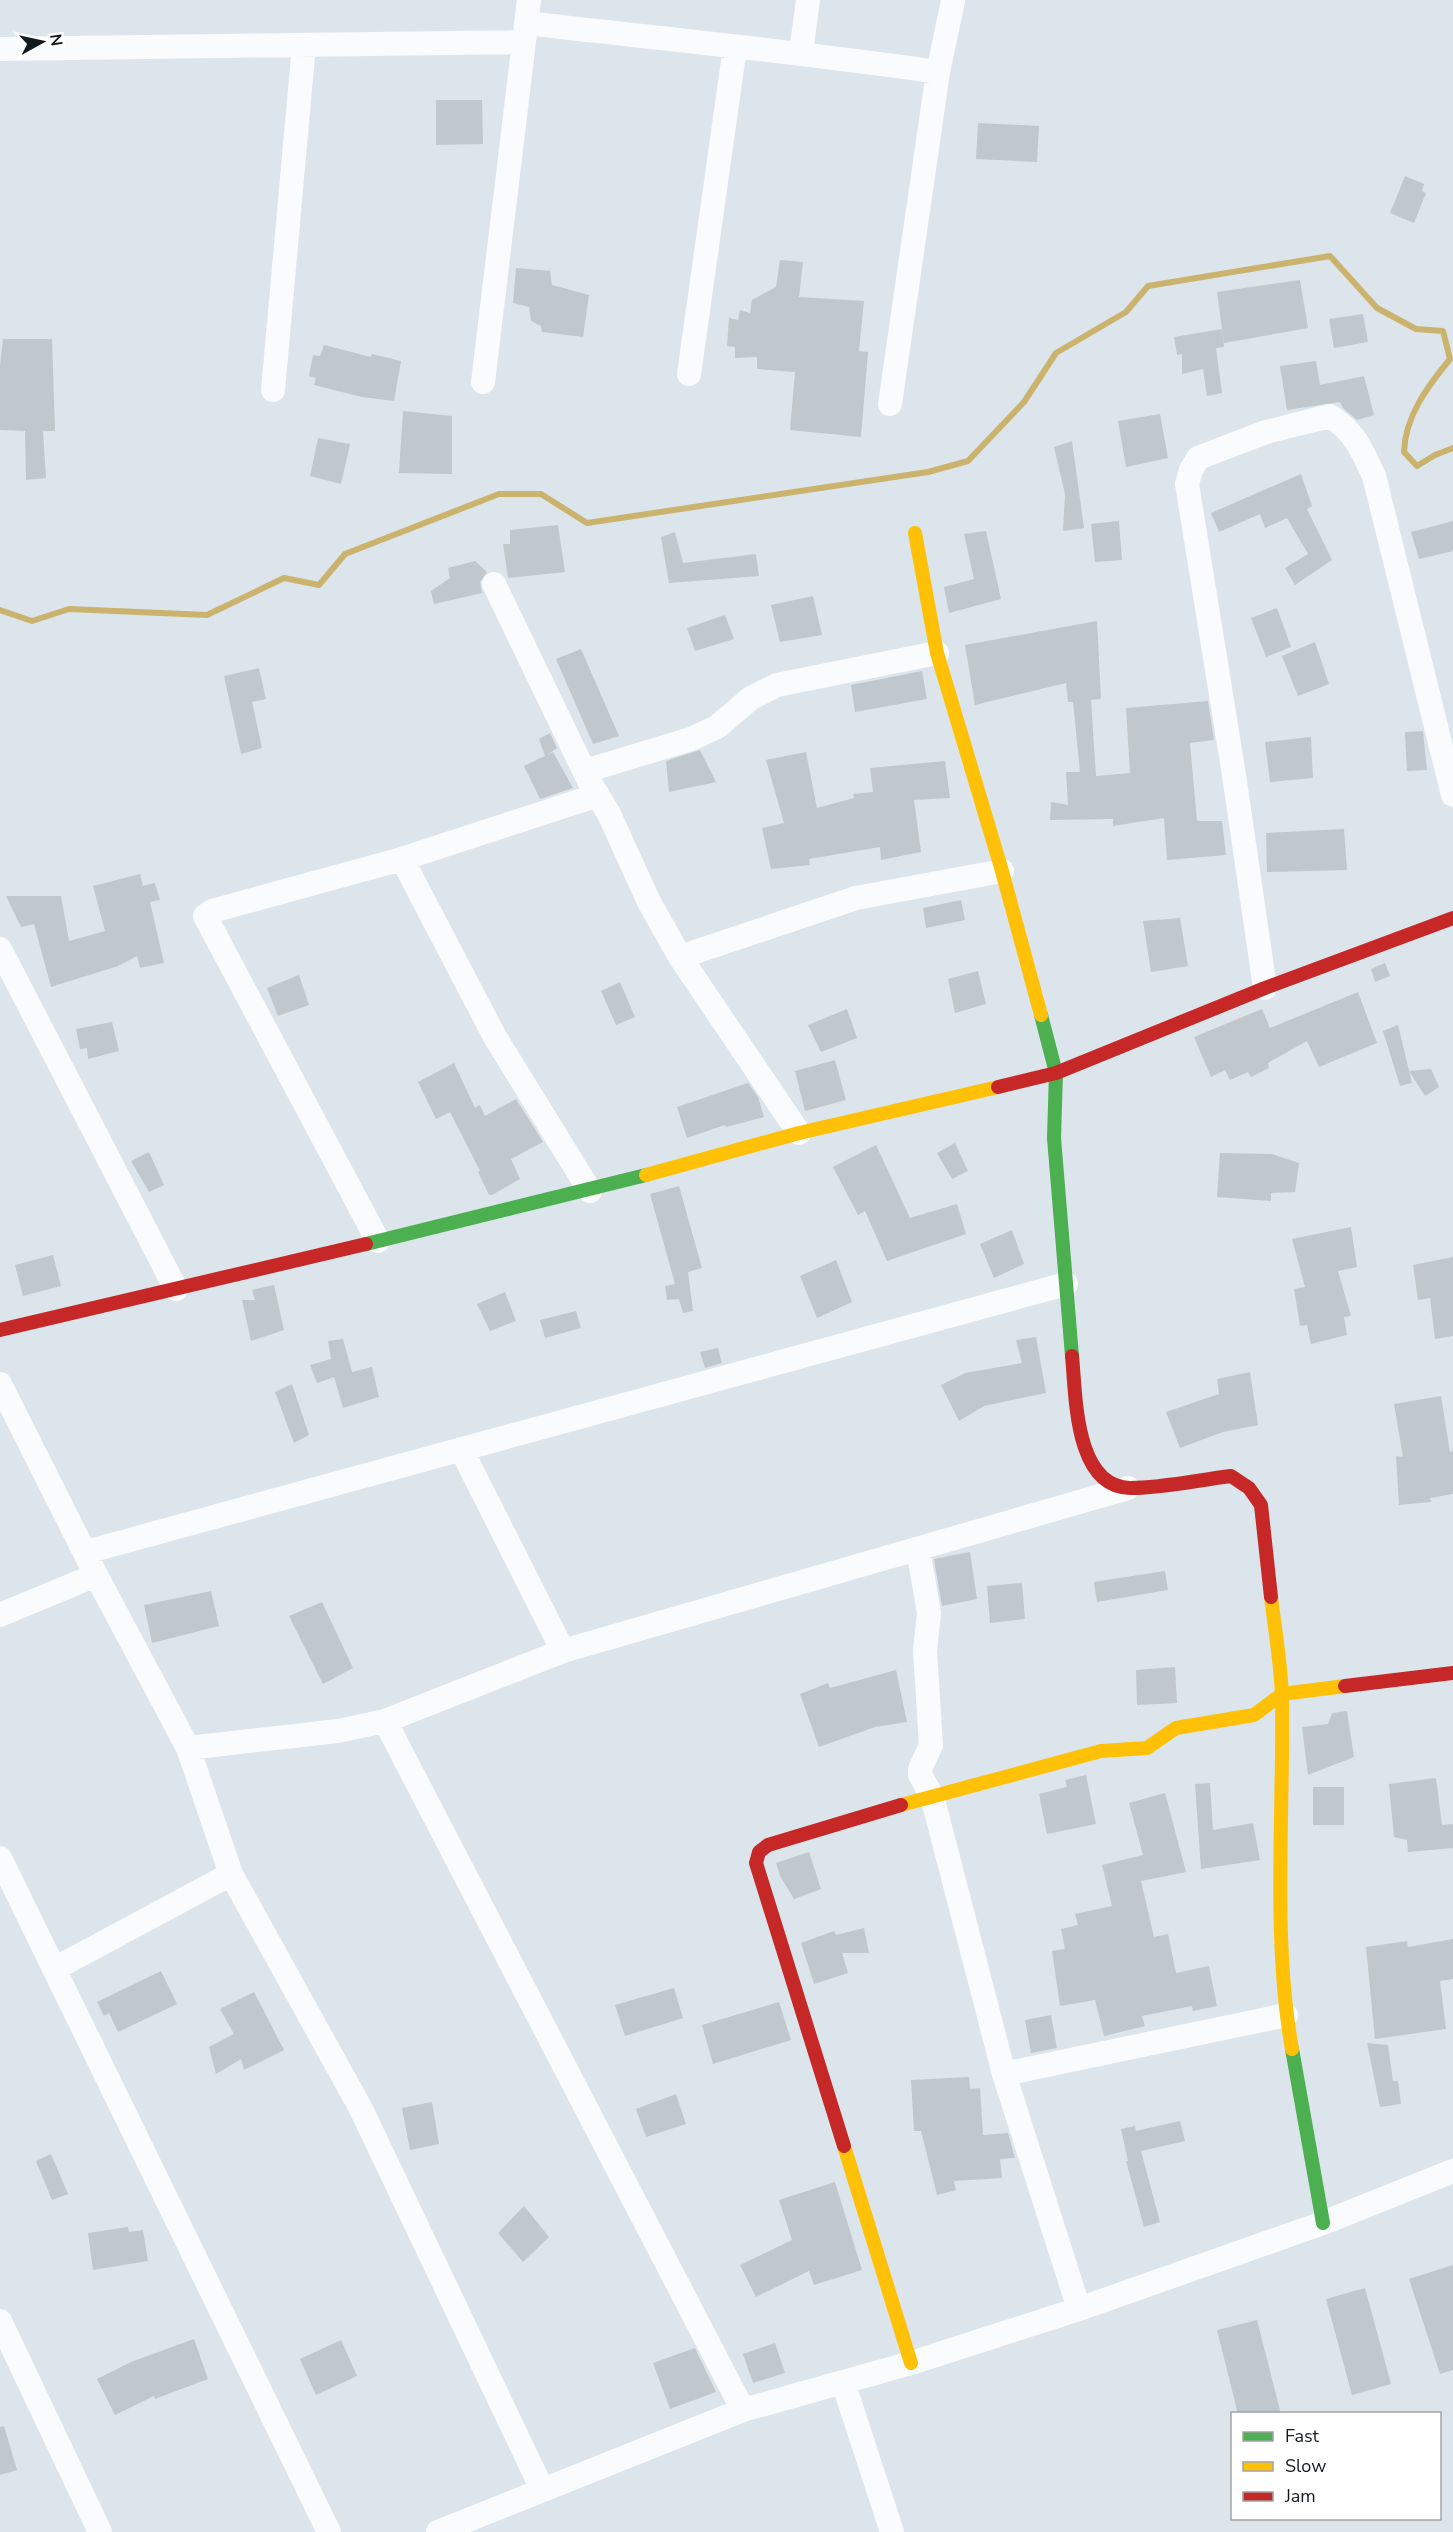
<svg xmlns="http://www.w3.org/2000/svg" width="1453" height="2532" font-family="'Nunito Sans',sans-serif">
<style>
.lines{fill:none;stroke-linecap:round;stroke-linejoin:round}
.stream{stroke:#cbb36d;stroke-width:6}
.building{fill:#c0c8cd}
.street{stroke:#fafbfc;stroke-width:24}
.fast{stroke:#4caf50;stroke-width:14}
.slow{stroke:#ffc107;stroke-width:14}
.jam{stroke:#c62828;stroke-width:14}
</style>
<rect width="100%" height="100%" fill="#dbe5eb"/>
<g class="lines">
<path class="stream" d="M0,610l32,11 37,-12 138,6 77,-37 35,7 26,-31 154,-60h42l46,29 341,-51 40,-11 56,-59 32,-49 70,-41 22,-26 182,-30 47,52 39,21 27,2 7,28c-22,27 -45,57 -46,93l13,14 18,-11 18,-7"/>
</g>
<path class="building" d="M436,100h46l1,44 -47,1z
M978,123l61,3 -2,36 -61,-3z
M1405,176l19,8 -2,7 4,2 -12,30 -24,-10z
M780,260l23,2 -4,35 65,4 -5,50 9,1 -7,85 -71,-7 5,-58 -38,-3v-12l-22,1v-11l-8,-1 2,-28 9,2 2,-10 10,3 2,-13 24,-13z
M516,268l34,3 2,14 37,10 -6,42 -41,-5 -1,-6 -10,-5 -2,-14 -16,-4z
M1300,280l8,48 -84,15 -7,-51z
M1363,314l5,28 -34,6 -5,-29z
M1222,329l2,18 -8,1 6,45 -15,3 -4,-27 -21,5v-20l-5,1 -3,-18z
M3,339h49l3,92h-12l3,47 -20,2 -1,-49 -25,-1v-65z
M324,345l47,12 1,-3 29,7 -7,40 -32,-4 -48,-12 2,-7 -7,-2 4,-21 7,1z
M1316,361l4,24 44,-9 10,39 -17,5 -14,-12 -3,-6 -53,8 -7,-44z
M403,411l49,5v58l-53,-1z
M1160,414l8,44 -42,9 -8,-46z
M318,438l32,6 -9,40 -31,-8z
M1072,441l12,87 -21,3 2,-37 -11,-47z
M1301,474l11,32 -5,3 25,51 -37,25 -10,-17 23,-14 -21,-36 -22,10 -5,-14 -41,18 -8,-19z
M1119,521l3,39 -27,2 -4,-38z
M1453,521v30l-34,8 -8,-27z
M558,525l7,47 -57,6 -5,-34h7v-14z
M986,531l15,68 -52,14 -5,-26 30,-8 -10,-45z
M675,532l8,31 73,-9 3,22 -90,7 -8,-46z
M475,561l12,11 -7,10 2,11 -48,11 -3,-13 19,-13 -2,-10z
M813,596l9,39 -42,7 -9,-37z
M1277,608l14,39 -25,10 -15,-39z
M725,615l9,24 -39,12 -8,-23z
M1097,621l4,78 -10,1 5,76 34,-3 -4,-65 82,-7 6,39 -24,3 7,78h25l4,34 -59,5 -3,-42 -51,8v-7l-63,1 1,-18 17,3 -2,-33h14l-7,-70h-5l-2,-19 -91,22 -10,-60z
M1315,642l14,42 -31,12 -16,-40z
M581,649l38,87 -26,8 -37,-85z
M259,668l7,31 -14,3 10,46 -21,6 -17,-78z
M922,671l5,28 -72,13 -4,-27z
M1423,731l4,39 -20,1 -2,-39z
M550,733l7,15 -12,8 -6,-17z
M1311,737l2,41 -43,4 -5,-40z
M700,750l16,32 -47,10 -3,-31z
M553,752l20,36 -33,11 -16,-33z
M806,752l11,56 37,-10 -1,-4 20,-2 -3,-24 75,-7 5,37 -36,2 7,52 -40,8 -1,-13 -71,12 1,6 -39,4 -9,-41 22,-5 -18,-63z
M1344,829l3,41 -80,2 -1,-39z
M140,874l3,12 12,-3 5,17 -10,2 14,61 -24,5 -3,-12 -19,10 -67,21 -17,-63 -13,3 -15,-31h55l8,45 36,-10 -12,-45z
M961,900l4,20 -39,8 -3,-20z
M1180,918l8,48 -37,6 -8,-51z
M1385,963l5,13 -15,6 -4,-13z
M978,971l8,33 -31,9 -7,-34z
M299,975l10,30 -31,11 -11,-28z
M620,982l15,35 -19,8 -15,-34z
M1358,992l19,51 -58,24 -12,-26 -39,22 1,5 -18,9 -3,-5 -18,8 -5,-10 -14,7 -17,-40 68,-28 8,19z
M847,1009l10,29 -36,14 -13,-27z
M112,1022l7,29 -31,8 -1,-11 -7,1 -4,-20z
M1398,1025l14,58 -12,3 -17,-55z
M835,1060l11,40 -41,11 -10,-40z
M454,1063l21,45 5,-3 5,11 31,-17 27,43 -32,17 9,20 -28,16h-3l-11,-23 2,-1 -30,-59 -14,7 -18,-37z
M1431,1069l8,18 -14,9 -16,-25z
M748,1083l10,14 6,20 -38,10 -1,-2 -38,13 -10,-31z
M955,1143l13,28 -16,8 -15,-26z
M876,1145l34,73 47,-14 9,30 -79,27 -22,-50 -7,4 -25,-48z
M149,1152l15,33 -15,7 -18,-31z
M1220,1153l52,1 27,9 -4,29 -24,1v8l-54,-4z
M679,1186l23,82 -14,4 5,39 -10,2 -4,-14 -12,1 -2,-14 10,-2 -25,-90z
M1351,1227l6,40 -19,4 13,45 -7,1 3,18 -36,9 -4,-19 -7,1 -6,-37 11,-2 -13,-48z
M1012,1230l12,34 -30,14 -14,-34z
M53,1255l8,31 -38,10 -8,-31z
M1453,1257v79l-18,3 -5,-41 -12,2 -5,-35z
M836,1260l16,42 -35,16 -17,-42z
M274,1285l10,45 -33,11 -9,-41h13l-3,-10z
M505,1292l11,29 -26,10 -13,-27z
M576,1311l5,17 -36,10 -5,-18z
M1036,1337l10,56 -62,13 -25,15 -18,-36 24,-12 57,-10 -6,-23z
M343,1339l9,33 20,-5 7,30 -36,11 -9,-31 -17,6 -7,-18 21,-6 -3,-18z
M718,1348l4,15 -17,5 -5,-16z
M1250,1372l8,53 -35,7 -43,16 -14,-36 53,-18 -2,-15z
M292,1384l17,51 -15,8 -19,-51z
M1441,1396l9,56 3,-1v43l-23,4 1,4 -32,3 -3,-49 7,1 -9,-53z
M970,1552l7,47 -35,7 -8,-47z
M1165,1571l3,19 -71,12 -3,-20z
M1022,1583l3,36 -35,4 -3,-37z
M211,1591l8,35 -67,17 -8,-38z
M322,1602l31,66 -30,16 -34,-68z
M1175,1667l2,36 -40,2 -1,-35z
M896,1670l11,52 -32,5 -56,20 -19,-53 28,-11 2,5z
M1347,1711l7,46 -46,18 -6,-48 26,-3 4,-11z
M1086,1775l10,49 -49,10 -8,-40 28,-7 -2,-7z
M1436,1778l6,47 11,-1v24l-45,4 -1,-12 -13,-3 -5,-53z
M1210,1783l3,47 40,-7 7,37 -59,9 -6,-85z
M1313,1787h31v38h-31z
M1165,1793l21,79 -45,9 13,56 14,-3 8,39 33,-7 8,40 -24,5 -1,-5 -50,10 3,10 -41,10 -9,-36 -35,6 -8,-55 13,-2 -4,-20 17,-4 -3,-11 37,-8 -10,-41 41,-10 -14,-52z
M809,1852l12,37 -27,10 -14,-23 -4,-13z
M864,1928l5,25h-27l6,20 -34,11 -13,-41 33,-12 2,4z
M1453,1939v40l-13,2 6,48 -71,10 -9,-92 41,-6 1,6z
M161,1971l16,33 -59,28 -9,-19 -5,3 -7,-14z
M674,1988l9,30 -58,18 -10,-31z
M254,1992l30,58 -40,20 -3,-11 -25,15 -7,-27 25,-13 -14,-25z
M779,2002l12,38 -78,24 -11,-39z
M1051,2015l6,33 -26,5 -6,-33z
M1367,2043l21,2 5,36h5l3,23 -21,3z
M969,2077l1,12 10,-1 3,47 25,-2 7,25 -15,1 2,19 -48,3 2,9 -19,5 -16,-64h-7l-3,-51z
M676,2094l10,30 -40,13 -10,-28z
M432,2102l7,42 -29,6 -8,-42z
M1180,2121l5,20 -44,10 19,71 -16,5 -18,-66h2l-7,-32 14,-3 1,5z
M51,2154l17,40 -16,6 -16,-39z
M835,2182l27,88 -48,15 -5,-14 -53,26 -16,-32 52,-25 -13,-40z
M524,2206l25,31 -26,25 -25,-29z
M128,2227l1,5 14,-2 5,31 -55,9 -5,-37z
M1453,2265v105l-13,4 -31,-95z
M1365,2288l26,96 -39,11 -26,-96z
M1257,2320l24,94h-43l-21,-84z
M194,2339l14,40 -53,20 -1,-3 -39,19 -18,-36 34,-17z
M341,2340l16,36 -41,19 -16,-36z
M775,2343l10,30 -32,10 -10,-29z
M695,2348l21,44 -46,17 -17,-46z
M4,2426l13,44 -17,5v-48z"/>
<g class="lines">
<path class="street" d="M526,23c138,16 275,29 412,49
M0,49l523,-7
M801,52l7,-52
M689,374l46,-327
M483,382l46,-382
M273,390l31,-345
M890,404l48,-332 15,-71
M494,584l95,197 20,33 40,88 31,55 119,176
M585,771l106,-32 26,-12 34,-29 26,-13 160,-32
M402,859l93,178 95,154
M0,949l176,340
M680,957l176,-59 146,-27
M1265,988l-31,-213 -47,-291 4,-14 7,-12 68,-26 64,-16c25,16 32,34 44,60l79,319
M378,1241l-173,-325 7,-5 190,-52 196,-64
M0,1384l96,191 92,173 43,126 129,233 182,382
M461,1449l102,202
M918,1549l11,64 -4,38 6,94 -11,24v6l12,21 72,278 75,235
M86,1552l980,-268
M0,1615l96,-40
M385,1721l358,689
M188,1748l150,-17 47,-10 178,-70 565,-163
M0,1858l329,674
M56,1968l175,-94
M1004,2074l282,-59
M0,2321l100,211
M843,2382l49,150
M438,2532l305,-122 168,-47 168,-54 244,-86 130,-52"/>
<path class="fast" d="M1041,1015l15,58 -2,65 18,218
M366,1244l280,-69
M1292,2049l31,174"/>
<path class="slow" d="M915,533l22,120 65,218 39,144
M646,1175l153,-42 199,-46
M1271,1597c4,33 10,67 11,100 2,114 -10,241 10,352
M901,1805l200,-54 46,-3 29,-20 78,-13 28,-21 63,-8
M844,2146l67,217"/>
<path class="jam" d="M998,1087l58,-14 209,-85 188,-70
M0,1330l366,-86
M1072,1356c4,38 2,131 58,132 33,0 68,-8 101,-12l18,12 12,17 10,92
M1345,1686l108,-13
M844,2146l-88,-283 3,-11 9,-7 133,-40"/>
</g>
<rect x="1231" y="2412" width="210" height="108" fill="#ffffff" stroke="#a1a3a5" stroke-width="1.5"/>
<rect x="1243" y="2432" width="30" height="9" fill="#4caf50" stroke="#a1a3a5" stroke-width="1.5"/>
<text x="1285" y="2442" font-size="18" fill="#131a1e">Fast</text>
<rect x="1243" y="2462" width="30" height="9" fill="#ffc107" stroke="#a1a3a5" stroke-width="1.5"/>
<text x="1285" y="2472" font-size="18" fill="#131a1e">Slow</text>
<rect x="1243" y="2492" width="30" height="9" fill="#c62828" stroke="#a1a3a5" stroke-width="1.5"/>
<text x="1285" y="2502" font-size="18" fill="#131a1e">Jam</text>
<g transform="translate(42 42) rotate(82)" stroke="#ffffff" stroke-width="4.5" paint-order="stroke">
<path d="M0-4.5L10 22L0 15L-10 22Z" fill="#131a1e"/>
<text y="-9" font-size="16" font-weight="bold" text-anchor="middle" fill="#131a1e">N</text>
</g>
</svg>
